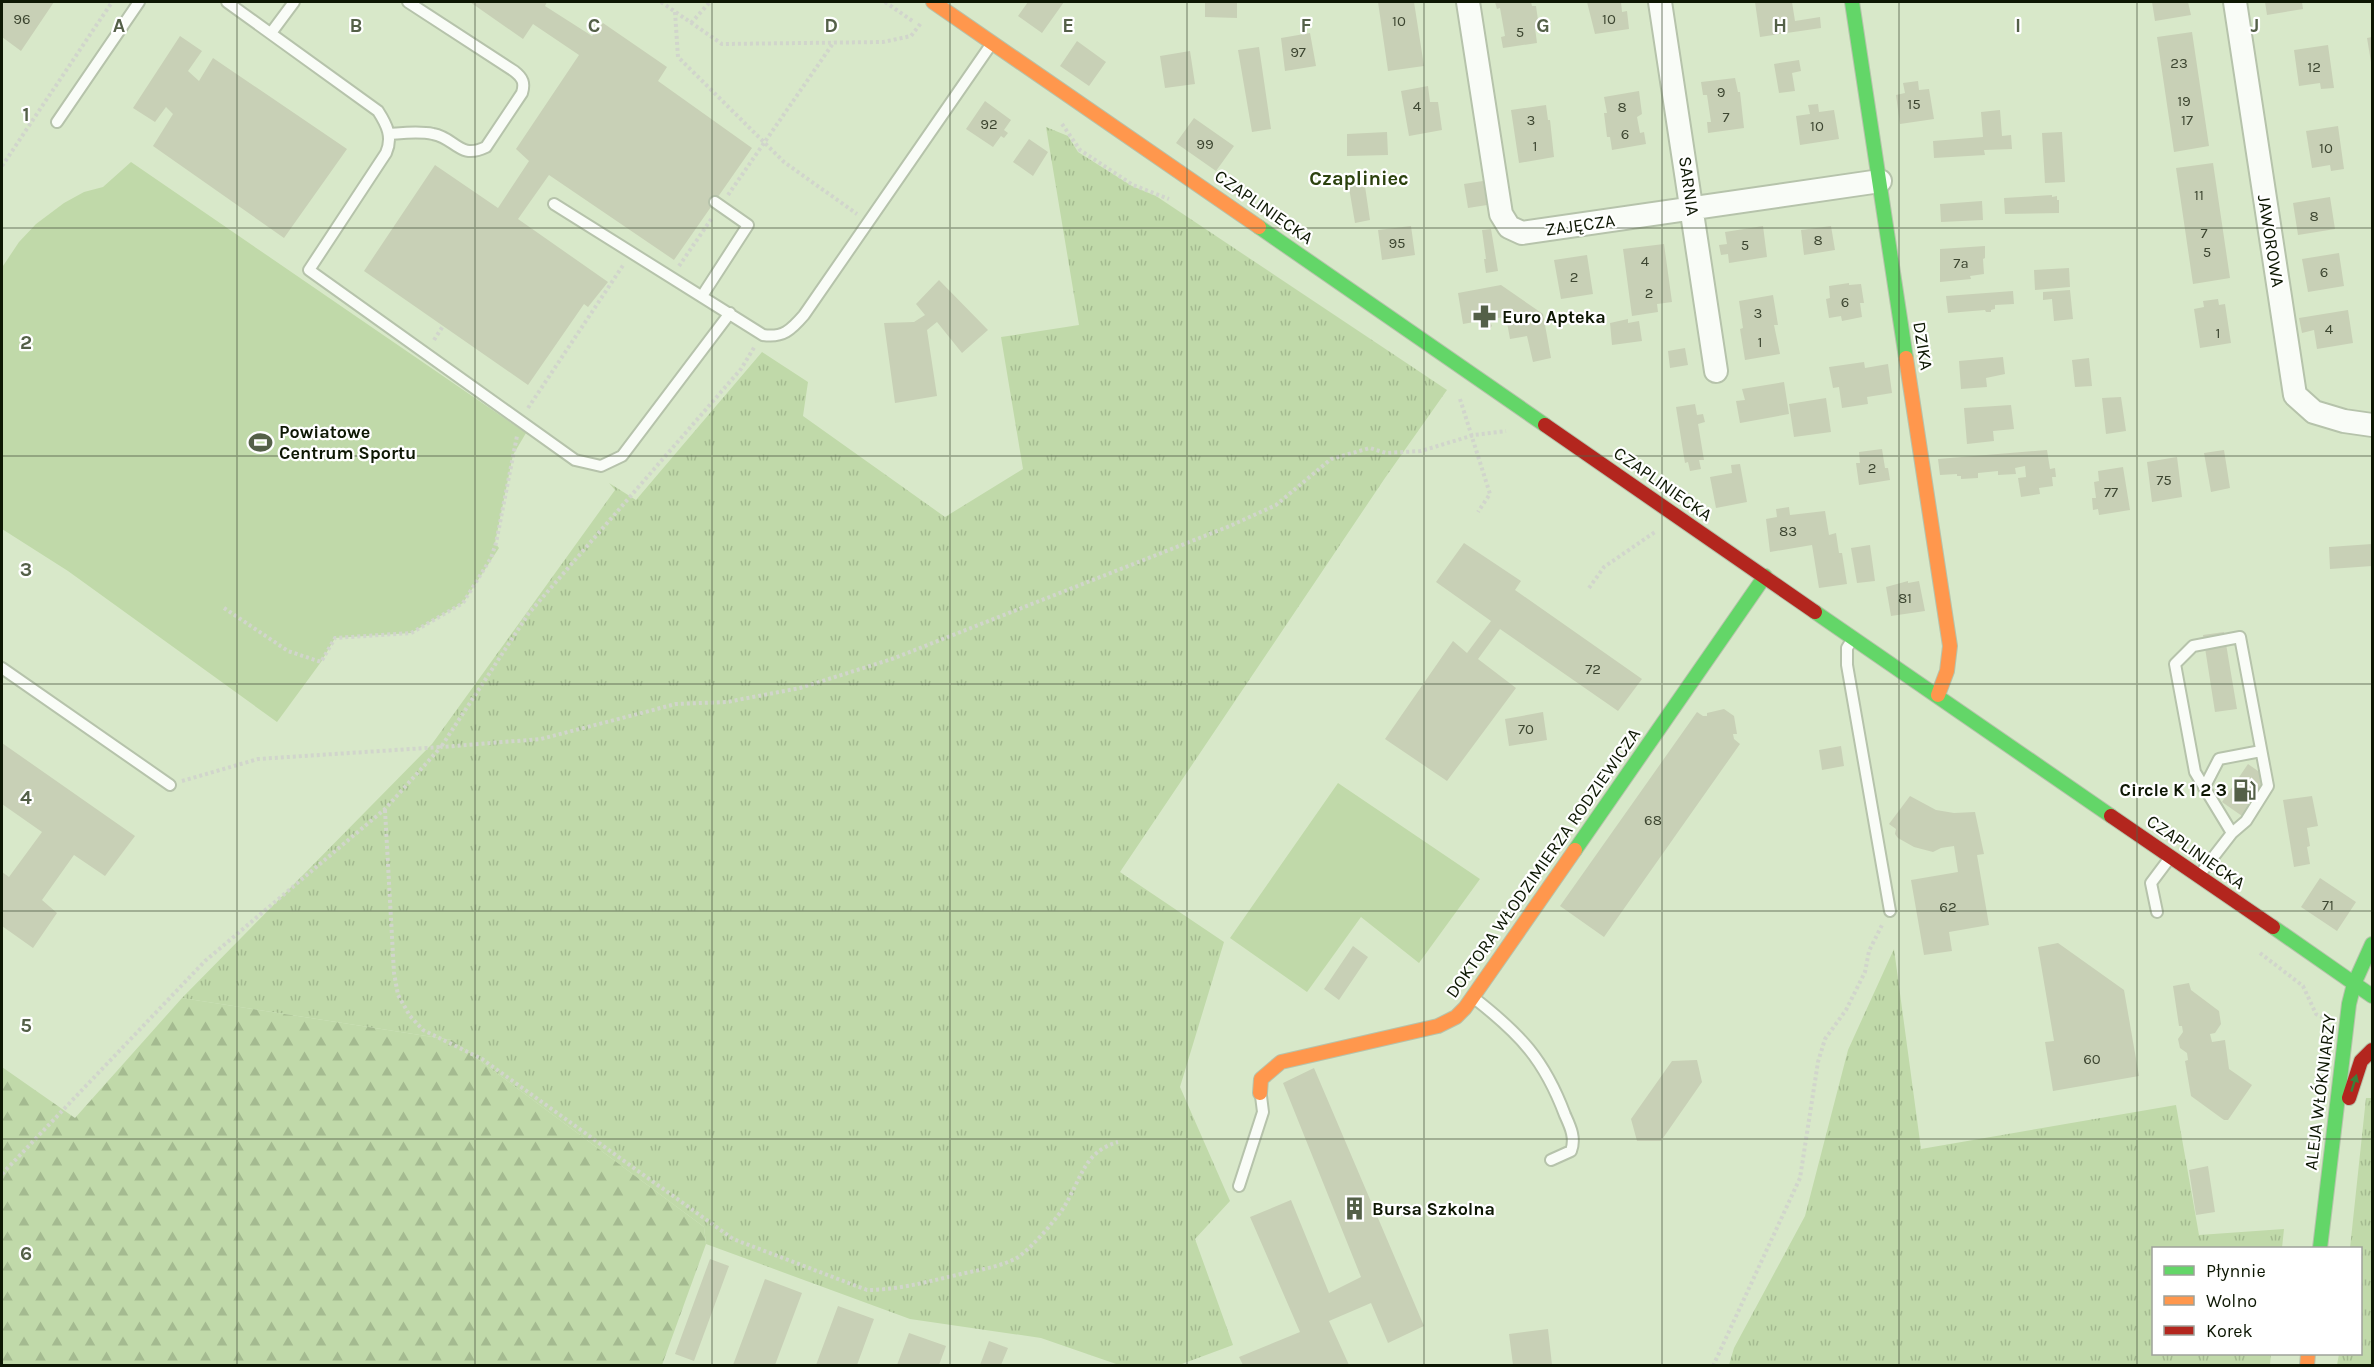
<svg xmlns="http://www.w3.org/2000/svg" width="2374" height="1367" font-family="Karla,sans-serif">
<style>
.grass{fill:url(#grass-tufts)}
.forest{fill:url(#forest-firs)}
.pitch{fill:#c0d9a9}
.building{fill:#c8d0b6}
.lines{fill:none;stroke-linecap:round;stroke-linejoin:round}
.lane-casing{stroke:#b6c3ab;stroke-width:14}
.street-casing{stroke:#b6c3ab;stroke-width:26}
.fast-casing{stroke:#b6c3ab;stroke-width:16}
.slow-casing{stroke:#b6c3ab;stroke-width:16}
.jam-casing{stroke:#b6c3ab;stroke-width:16}
.path{stroke:#d1d5cc;stroke-width:4;stroke-dasharray:3 3;stroke-linecap:butt}
.lane{stroke:#f9fcf7;stroke-width:10}
.street{stroke:#f9fcf7;stroke-width:22}
.fast{stroke:#63d668;stroke-width:14}
.slow{stroke:#ff974d;stroke-width:14}
.jam{stroke:#b3261e;stroke-width:14}
.oneway{fill:#3c803b}
.grid{fill:none;stroke:#546048;stroke-width:1.5;stroke-opacity:0.55}
.labels{text-anchor:middle;stroke-width:4.5;stroke-linejoin:round;paint-order:stroke}
.number-label{font-size:15px;fill:#3d4631}
.street-label{font-size:18px;fill:#0d1703;stroke:#fff}
.poi-label{font-size:18px;font-weight:bold;fill:#0d1703;stroke:#fff;text-anchor:start}
.neighbourhood-label{font-size:20px;font-weight:bold;fill:#2c420e;stroke:#fff}
.grid-label{font-size:20px;text-anchor:middle;font-weight:bold;fill:#546048;stroke:#fff;stroke-width:4.5;stroke-linejoin:round;paint-order:stroke}
</style>
<defs>
<pattern id="grass-tufts" width="24" height="20" patternUnits="userSpaceOnUse" patternTransform="scale(1.5)"><rect width="24" height="20" fill="#c0d9a9"/><path d="M3 7l-1-3M5 7V3M7 7l1-3M15 17l-1-3M17 17v-4M19 17l1-3" fill="none" stroke="#a4ba90"/></pattern>
<pattern id="forest-firs" width="22" height="20" patternUnits="userSpaceOnUse" patternTransform="scale(1.5)"><rect width="22" height="20" fill="#c0d9a9"/><path d="M5 1l3.5 6h-7zM16 11l3.5 6h-7z" fill="#a4ba90"/></pattern>
</defs>
<rect width="100%" height="100%" fill="#d8e8c9"/>
<path class="grass" d="M1046,127l22,9 10,16 54,34 24,10 291,194 -62,88 -265,394 104,70 -44,145 50,114 -35,38 38,106 -54,20h-60l-78,-27 -131,-19 -204,-75 -2,-17 -252,-187 -270,-42 250,-254 183,-254 -6,-7 27,17 126,-148 46,30 -5,34 142,101 78,-48 -22,-132 78,-12z
M1894,949l27,200 255,-44 23,130 85,-6 -2,19h-128v106h117l-1,11h-541l5,-17 71,-132 43,-166z
M2366,1098h6v267h-35l2,-11h21v-106h-10z"/>
<path class="forest" d="M182,998l270,42 252,187 2,17 -44,121h-660v-298l73,51z"/>
<path class="pitch" d="M131,162l395,271 -13,22 -18,88 4,5 -36,55 -52,30 -76,5 -14,24 -44,60 -209,-151 -66,-42 1,-263 16,-24 17,-18 28,-21 20,-11 19,-5z
M1338,783l142,96 -61,84 -58,-46 -54,75 -77,-54z"/>
<path class="building" d="M2,2h52l-33,49 -19,-14z
M470,2h77l-2,4 47,30 11,-13 64,44 -9,14 94,67 -78,112 -125,-85 -31,44 90,63 -20,25 -4,-3 -56,81 -164,-114 71,-106 63,43 31,-47 -13,-12 63,-94 -46,-31 -10,15z
M1028,2h36l-22,31 -24,-17z
M1205,2h32v16l-32,-1z
M1378,2h36l10,64 -36,5z
M1495,2h36l1,4h4l3,21 -4,1 2,15 -34,5 -2,-11 4,-1 -5,-28 -3,1z
M1587,2h34l1,10 5,-1 2,18 -34,5z
M1755,2h37l3,19 25,-4 1,11 -61,9z
M2152,2h36l3,13 -36,6z
M2265,2h37l1,7 -36,6z
M2192,32l17,114 -35,6 -17,-115z
M1310,33l6,33 -31,5 -4,-33z
M180,36l22,15 -14,20 11,10 14,-23 134,91 -63,89 -131,-92 20,-32 -7,-7 -11,15 -22,-14z
M2372,37v25h-1l-4,-24z
M1077,41l29,21 -17,24 -29,-20z
M2328,45l6,43 -13,1 -1,-6 -21,3 -5,-36z
M1259,47l12,82 -19,3 -14,-82z
M1190,51l5,33 -30,4 -5,-32z
M1799,60l2,11 -9,2 3,18 -16,2 -5,-29z
M1735,78l3,14h2l4,36 -36,5 -1,-11h4l-4,-27h-4l-2,-13z
M1918,81l1,9 10,-1 5,30 -34,5 -4,-29 9,-2 -2,-10z
M1428,86l2,16h8l4,28 -33,6 -8,-45z
M1639,91l3,23 -5,3 3,16 4,-1 2,12 -34,6 -2,-13h-3l-3,-24h3l-3,-16z
M985,101l26,19 -7,10 4,3 -4,5 -3,-2 -8,11 -27,-18z
M1818,104l1,8 15,-2 5,29 -39,6 -4,-29 14,-2 -2,-9z
M1546,105l2,15h2l4,37 -35,6 -8,-53z
M2000,110l2,26 9,-1 1,14 -28,1 1,5 -51,3 -1,-17 50,-4 -2,-25z
M1194,118l40,28 -18,25 -40,-28z
M2338,126l6,43 -13,2 -1,-6 -18,3 -6,-37z
M1387,132l1,23 -41,1v-22z
M2062,132l3,50 -20,1 -3,-50z
M1029,139l19,13 -15,24 -20,-14z
M2213,163l17,115 -37,6 -17,-116z
M1363,173l7,47 -15,3 -8,-47z
M1483,181l4,24 -19,3 -4,-24z
M2052,195v2l5,-1v4h2v13l-54,1 -1,-16z
M2330,197l5,32 -37,6 -5,-32z
M1982,201l1,19 -42,2 -1,-18z
M1411,226l4,29 -33,5 -4,-30z
M1763,226l4,31 -38,6 -1,-9 -7,1 -2,-10 8,-1 -2,-12z
M1831,226l4,24 -31,5 -3,-25z
M1491,229l7,42 -12,2 -2,-14h2l-4,-29z
M1664,244l8,58 -15,2 1,8 -26,4 -9,-67z
M1985,246v12l-2,1 1,15 -14,2 1,3 -31,3v-33z
M2339,253l5,33 -36,6 -6,-33z
M1587,255l6,39 -32,5 -7,-39z
M2069,268l1,19 -35,3 -1,-20z
M939,280l49,50 -26,23 -25,-31 -10,8 10,66 -42,7 -11,-80 30,-1 11,-7 -9,-11z
M1849,283v2l12,-1 3,19h-4l2,14 -20,4 -1,-5 -12,2 -3,-19 4,-1 -1,-12z
M1501,285l42,29 8,44 -18,4 -6,-26 -17,3 -4,-22 -17,2 3,7 -3,3 -5,1 -4,-3v-6l-17,3 -5,-31z
M2070,290l3,29 -19,2 -2,-22 -9,1v-8z
M2013,291l1,13 -19,1v4l-4,1v2h-5l-1,-2 -37,3 -2,-17z
M1773,295l5,30h-4l6,29 -35,6 -5,-31 3,-1 -4,-27z
M2218,299l1,6 6,-1 6,39 -31,5 -6,-39 10,-2 -1,-6z
M2348,310l5,33 -36,6 -3,-19 -12,3 -3,-15z
M1628,319v4l11,-2 3,20 -30,4 -2,-22z
M1685,348l3,17 -18,3 -2,-17z
M2003,357l2,17 -19,4 1,9 -26,2 -2,-28z
M2089,358l3,28 -17,1 -3,-27z
M1864,362l1,6 23,-4 4,29 -25,4 1,7 -26,4 -3,-21 -6,1 -4,-21z
M1784,382l5,32 -49,9 -4,-22 9,-1 -3,-11z
M2121,397l5,34 -20,3 -4,-36z
M1826,398l5,34 -37,5 -5,-33z
M1695,404l2,11 6,-1 2,8 -7,2 6,36h-5l2,9 -11,2 -2,-9 -3,1 -9,-56z
M2011,405l3,24 -21,2 1,10 -27,3 -3,-36z
M1882,449l3,19h3l2,12 -31,5 -3,-22h4l-1,-11z
M2047,450l3,19 5,-1 1,9h-4l1,9 -14,2 1,6 -19,3 -3,-19 8,-1 -1,-11 -10,2 1,6 -18,1v-4l-20,2v5l-17,1v-3h-4v-2l-17,1 -2,-16z
M2224,450l6,38 -19,4 -7,-39z
M2177,457l5,40 -30,5 -5,-40z
M1740,464l7,38 -31,6 -6,-31 22,-4 -1,-8z
M2123,467l7,43 -31,5 -1,-6 -5,1 -1,-12h4l-2,-16 5,-1 -1,-10z
M1789,507l1,8 35,-4 4,24 7,-2 3,20h3l5,31 -28,4 -7,-43 -42,7 -4,-33 11,-2 -1,-8z
M1464,543l57,38 -6,9 127,89 -24,32 -118,-82 -22,30 38,29 -69,93 -62,-42 68,-98 14,12 24,-32 -55,-39z
M2372,544v22l-42,3 -1,-22z
M1870,545l5,36 -18,2 -6,-35z
M1908,581v2l11,-2 6,30 -34,5 -5,-29z
M2224,632l13,77 -22,3 -12,-77z
M1724,709l10,7 3,18h-4l1,5 6,5 -136,193 -44,-31 137,-194 6,4h4v-3z
M1543,712l4,28 -38,6 -4,-27z
M2,743l133,93 -30,40 -31,-21 -32,45 15,13 -24,35 -31,-22v-54l7,5 33,-45 -40,-28z
M1841,746l3,20 -22,4 -3,-20z
M2248,764l20,14 -26,38 -20,-14z
M1910,796l26,14 18,3 21,-1 9,42 -7,1 12,70 -40,7 3,19 -28,4 -13,-75 47,-8 -4,-26 -13,2 -8,4 -19,-5 -16,-9 -3,-4 1,-5 -7,-5z
M2312,796l6,30 -11,2 3,18 -3,1 3,17 -16,3 -11,-67z
M2320,878l36,24 -19,29 -36,-24z
M2058,943l66,47 15,86 -86,15 -8,-49 9,-1 -16,-94z
M1353,946l15,11 -29,43 -15,-11z
M2189,983l2,7 28,21 2,13 -6,9 -5,1 2,8 13,-2 4,29 23,16 -24,35h-4l-33,-24 -6,-35 3,-1 -1,-7 -7,-5 -2,-9 5,-7 -1,-6h-3l-6,-40z
M1697,1060l5,22 -41,59h-24l-6,-22 41,-58z
M1314,1068l110,258 -36,17 -17,-40 -42,18 20,44h-106l-4,-8 61,-25 -50,-115 41,-17 38,93 32,-16 -78,-194z
M2208,1166l7,46 -19,3 -7,-45z
M710,1259l19,7 -35,95 -19,-7z
M765,1279l37,14 -27,72h-42z
M838,1306l36,13 -10,27 -7,19h-41z
M1548,1329l4,36h-39l-4,-31z
M909,1333l37,13 -7,19h-42z
M989,1341l19,7 -7,17h-21z"/>
<g class="lines">
<defs>
<path id="lane" d="M227,2l151,109c9,14 15,26 8,42l-77,117 266,190 26,6 21,-10 108,-143
M271,33l23,-31
M57,122l82,-120
M389,134c15,-1 30,-3 44,0 23,4 26,26 53,13l36,-54c3,-10 1,-15 -8,-22l-106,-69
M554,204l209,131c20,3 28,-5 41,-20l186,-269
M702,296l46,-71 -33,-23
M1852,640l-5,8v17l43,246
M2,668l168,117
M2204,788l15,-29 42,-8
M2201,873l31,-40 14,-12 22,-35 -28,-149 -47,9 -18,18 20,108 37,61
M2157,912l-6,-29 18,-24
M1474,998c46,36 70,61 91,117 5,11 11,23 6,36l-20,9
M1239,1186l24,-74 -2,-16"/>
<path id="street" d="M1468,2l33,212 8,13 13,6 358,-52
M1660,2l56,369
M2235,2l60,393 19,17 30,9 28,4"/>
<path id="fast" d="M1852,2l54,356
M1259,227l286,198
M1815,612l296,204
M1575,850l190,-274
M2273,927l99,69
M2320,1248l29,-244 5,-20 18,-40"/>
<path id="slow" d="M933,2l326,225
M1906,358l44,288 -3,25 -9,24
M1260,1093l1,-14 20,-17 157,-36 18,-9 9,-9 110,-158
M2307,1366l1,-12"/>
<path id="jam" d="M1545,425l270,187
M2111,816l162,111
M2349,1098l12,-37 11,-11"/>
</defs>
<use href="#lane" class="lane-casing"/>
<use href="#street" class="street-casing"/>
<use href="#fast" class="fast-casing"/>
<use href="#slow" class="slow-casing"/>
<use href="#jam" class="jam-casing"/>
<path class="path" d="M661,2l61,42 161,-2 28,-6 10,-13
M885,2l29,20
M675,12l3,45 106,105 73,52
M691,23l19,-21
M1062,124l18,26 53,35 36,14
M2,166l110,-164
M728,195l106,-153
M679,266l33,-48
M434,340l9,-14
M1460,399l30,95 -12,18
M528,408l96,-144
M1589,588l15,-21 51,-35
M224,608l64,43 33,11 14,-24 76,-5 52,-30 28,-45 5,-15 21,-107
M182,781l76,-22 183,-12 88,-134 212,-244 14,-23
M385,810l9,163 4,22 12,21 13,14 59,29 251,180 134,51c32,0 63,-9 94,-16 18,-4 37,-7 54,-15 13,-7 38,-36 47,-49 19,-28 20,-58 56,-68
M2260,953l43,33 13,28 6,3
M2,1174l203,-213 180,-152 56,-62 100,-8 135,-35 51,-2 73,-14 92,-29 338,-133 46,-21 55,-46 39,-11 16,5 35,-2 53,-16 32,-4
M1713,1366l87,-188 18,-116 7,-23 21,-29 19,-38 4,-21 14,-28"/>
<use href="#lane" class="lane"/>
<use href="#street" class="street"/>
<use href="#fast" class="fast"/>
<use href="#slow" class="slow"/>
<use href="#jam" class="jam"/>
</g>
<defs><path id="oneway-solid" d="M-6-.8H1V-3.2L6.5 0L1 3.2V.8H-6Z" transform="scale(1.5)"/></defs>
<use class="oneway" href="#oneway-solid" transform="translate(2354 1083) rotate(-73)"/>
<path class="grid" d="M237,2v1364M475,2v1364M712,2v1364M950,2v1364M1187,2v1364M1424,2v1364M1662,2v1364M1899,2v1364M2137,2v1364M2,228h2370M2,456h2370M2,684h2370M2,911h2370M2,1139h2370"/>
<defs>
<symbol id="pharmacy-bare" viewBox="-9 -9 18 18"><path d="M-2-6h4v4h4v4h-4v4h-4v-4h-4v-4h4Z" fill="#546048" stroke="#fff" stroke-width="2.5" paint-order="stroke"/></symbol>
<symbol id="stadium-bare" viewBox="-9 -9 18 18"><path d="M0-5a6.5 5 0 1 0 0 10a6.5 5 0 1 0 0-10ZM-3.5-1.8h7v3.6h-7Z" fill="#546048" stroke="#fff" stroke-width="2.5" paint-order="stroke"/></symbol>
<symbol id="fuel-bare" viewBox="-9 -9 18 18"><path d="M-5.5-6h7V0h2V4h1.3V-2.5L3-4.5l.8-.8L6-3V5H2.5V1h-1V6h-7ZM-4.2-4.7v3.2H.2V-4.7Z" fill="#546048" stroke="#fff" stroke-width="2.5" paint-order="stroke"/></symbol>
<symbol id="building-bare" viewBox="-9 -9 18 18"><path d="M-4-6H4V6H1V3H-1V6H-4ZM-2.5-4.3h1.7v1.8h-1.7ZM.8-4.3h1.7v1.8H.8ZM-2.5-1h1.7V.8h-1.7ZM.8-1h1.7V.8H.8Z" fill="#546048" stroke="#fff" stroke-width="2.5" paint-order="stroke"/></symbol>
</defs>
<g fill-rule="evenodd">
<use href="#pharmacy-bare" x="1468" y="300" width="33" height="33"/>
<use href="#stadium-bare" x="244" y="426" width="33" height="33"/>
<use href="#fuel-bare" x="2228" y="774" width="33" height="33"/>
<use href="#building-bare" x="1338" y="1192" width="33" height="33"/>
</g>
<g class="labels">
<g class="number-label">
<text x="22" y="24">96</text>
<text x="1609" y="24">10</text>
<text x="1399" y="26">10</text>
<text x="1520" y="37">5</text>
<text x="1298" y="57">97</text>
<text x="2179" y="68">23</text>
<text x="2314" y="72">12</text>
<text x="1721" y="97">9</text>
<text x="2184" y="106">19</text>
<text x="1914" y="109">15</text>
<text x="1417" y="111">4</text>
<text x="1622" y="112">8</text>
<text x="1726" y="122">7</text>
<text x="1531" y="125">3</text>
<text x="2187" y="125">17</text>
<text x="989" y="129">92</text>
<text x="1817" y="131">10</text>
<text x="1625" y="139">6</text>
<text x="1205" y="149">99</text>
<text x="1535" y="151">1</text>
<text x="2326" y="153">10</text>
<text x="2199" y="200">11</text>
<text x="2314" y="221">8</text>
<text x="2204" y="238">7</text>
<text x="1818" y="245">8</text>
<text x="1397" y="248">95</text>
<text x="1745" y="250">5</text>
<text x="2207" y="257">5</text>
<text x="1645" y="266">4</text>
<text x="1961" y="268">7a</text>
<text x="2324" y="277">6</text>
<text x="1574" y="282">2</text>
<text x="1649" y="298">2</text>
<text x="1845" y="307">6</text>
<text x="1758" y="318">3</text>
<text x="2329" y="334">4</text>
<text x="2218" y="338">1</text>
<text x="1760" y="347">1</text>
<text x="1872" y="473">2</text>
<text x="2164" y="485">75</text>
<text x="2111" y="497">77</text>
<text x="1788" y="536">83</text>
<text x="1905" y="603">81</text>
<text x="1593" y="674">72</text>
<text x="1526" y="734">70</text>
<text x="1653" y="825">68</text>
<text x="2328" y="910">71</text>
<text x="1948" y="912">62</text>
<text x="2092" y="1064">60</text>
</g>
<g class="street-label">
<text transform="translate(1689 186) rotate(82)" y="6">SARNIA</text>
<text transform="translate(1264 207) rotate(35)" y="6">CZAPLINIECKA</text>
<text transform="translate(1580 225) rotate(-8)" y="6">ZAJĘCZA</text>
<text transform="translate(2271 241) rotate(81)" y="6">JAWOROWA</text>
<text transform="translate(1923 346) rotate(81)" y="6">DZIKA</text>
<text transform="translate(1663 484) rotate(35)" y="6">CZAPLINIECKA</text>
<text transform="translate(2196 852) rotate(35)" y="6">CZAPLINIECKA</text>
<text transform="translate(1543 863) rotate(-55)" y="6">DOKTORA WŁODZIMIERZA RODZIEWICZA</text>
<text transform="translate(2320 1092) rotate(-83)" y="6">ALEJA WŁÓKNIARZY</text>
</g>
<g class="poi-label">
<text x="1502" y="323">Euro Apteka</text>
<text x="279" y="438">Powiatowe<tspan x="279" dy="21">Centrum Sportu</tspan></text>
<text x="2227" y="796" text-anchor="end">Circle K 1 2 3</text>
<text x="1372" y="1215">Bursa Szkolna</text>
</g>
<g class="neighbourhood-label">
<text x="1359" y="185">Czapliniec</text>
</g>
</g>
<g class="grid-label">
<text x="119" y="32">A</text>
<text x="356" y="32">B</text>
<text x="594" y="32">C</text>
<text x="831" y="32">D</text>
<text x="1068" y="32">E</text>
<text x="1306" y="32">F</text>
<text x="1543" y="32">G</text>
<text x="1780" y="32">H</text>
<text x="2018" y="32">I</text>
<text x="2255" y="32">J</text>
<text x="26" y="121">1</text>
<text x="26" y="349">2</text>
<text x="26" y="576">3</text>
<text x="26" y="804">4</text>
<text x="26" y="1032">5</text>
<text x="26" y="1260">6</text>
</g>
<rect width="2374" height="1367" fill="none" stroke="#0d1703" stroke-width="6"/>
<rect x="2152" y="1247" width="210" height="108" fill="#ffffff" stroke="#9ea29a" stroke-width="1.5"/>
<rect x="2164" y="1266" width="30" height="9" fill="#63d668" stroke="#9ea29a" stroke-width="1.5"/>
<text x="2206" y="1277" font-size="18" fill="#0d1703">Płynnie</text>
<rect x="2164" y="1296" width="30" height="9" fill="#ff974d" stroke="#9ea29a" stroke-width="1.5"/>
<text x="2206" y="1307" font-size="18" fill="#0d1703">Wolno</text>
<rect x="2164" y="1326" width="30" height="9" fill="#b3261e" stroke="#9ea29a" stroke-width="1.5"/>
<text x="2206" y="1337" font-size="18" fill="#0d1703">Korek</text>
</svg>
